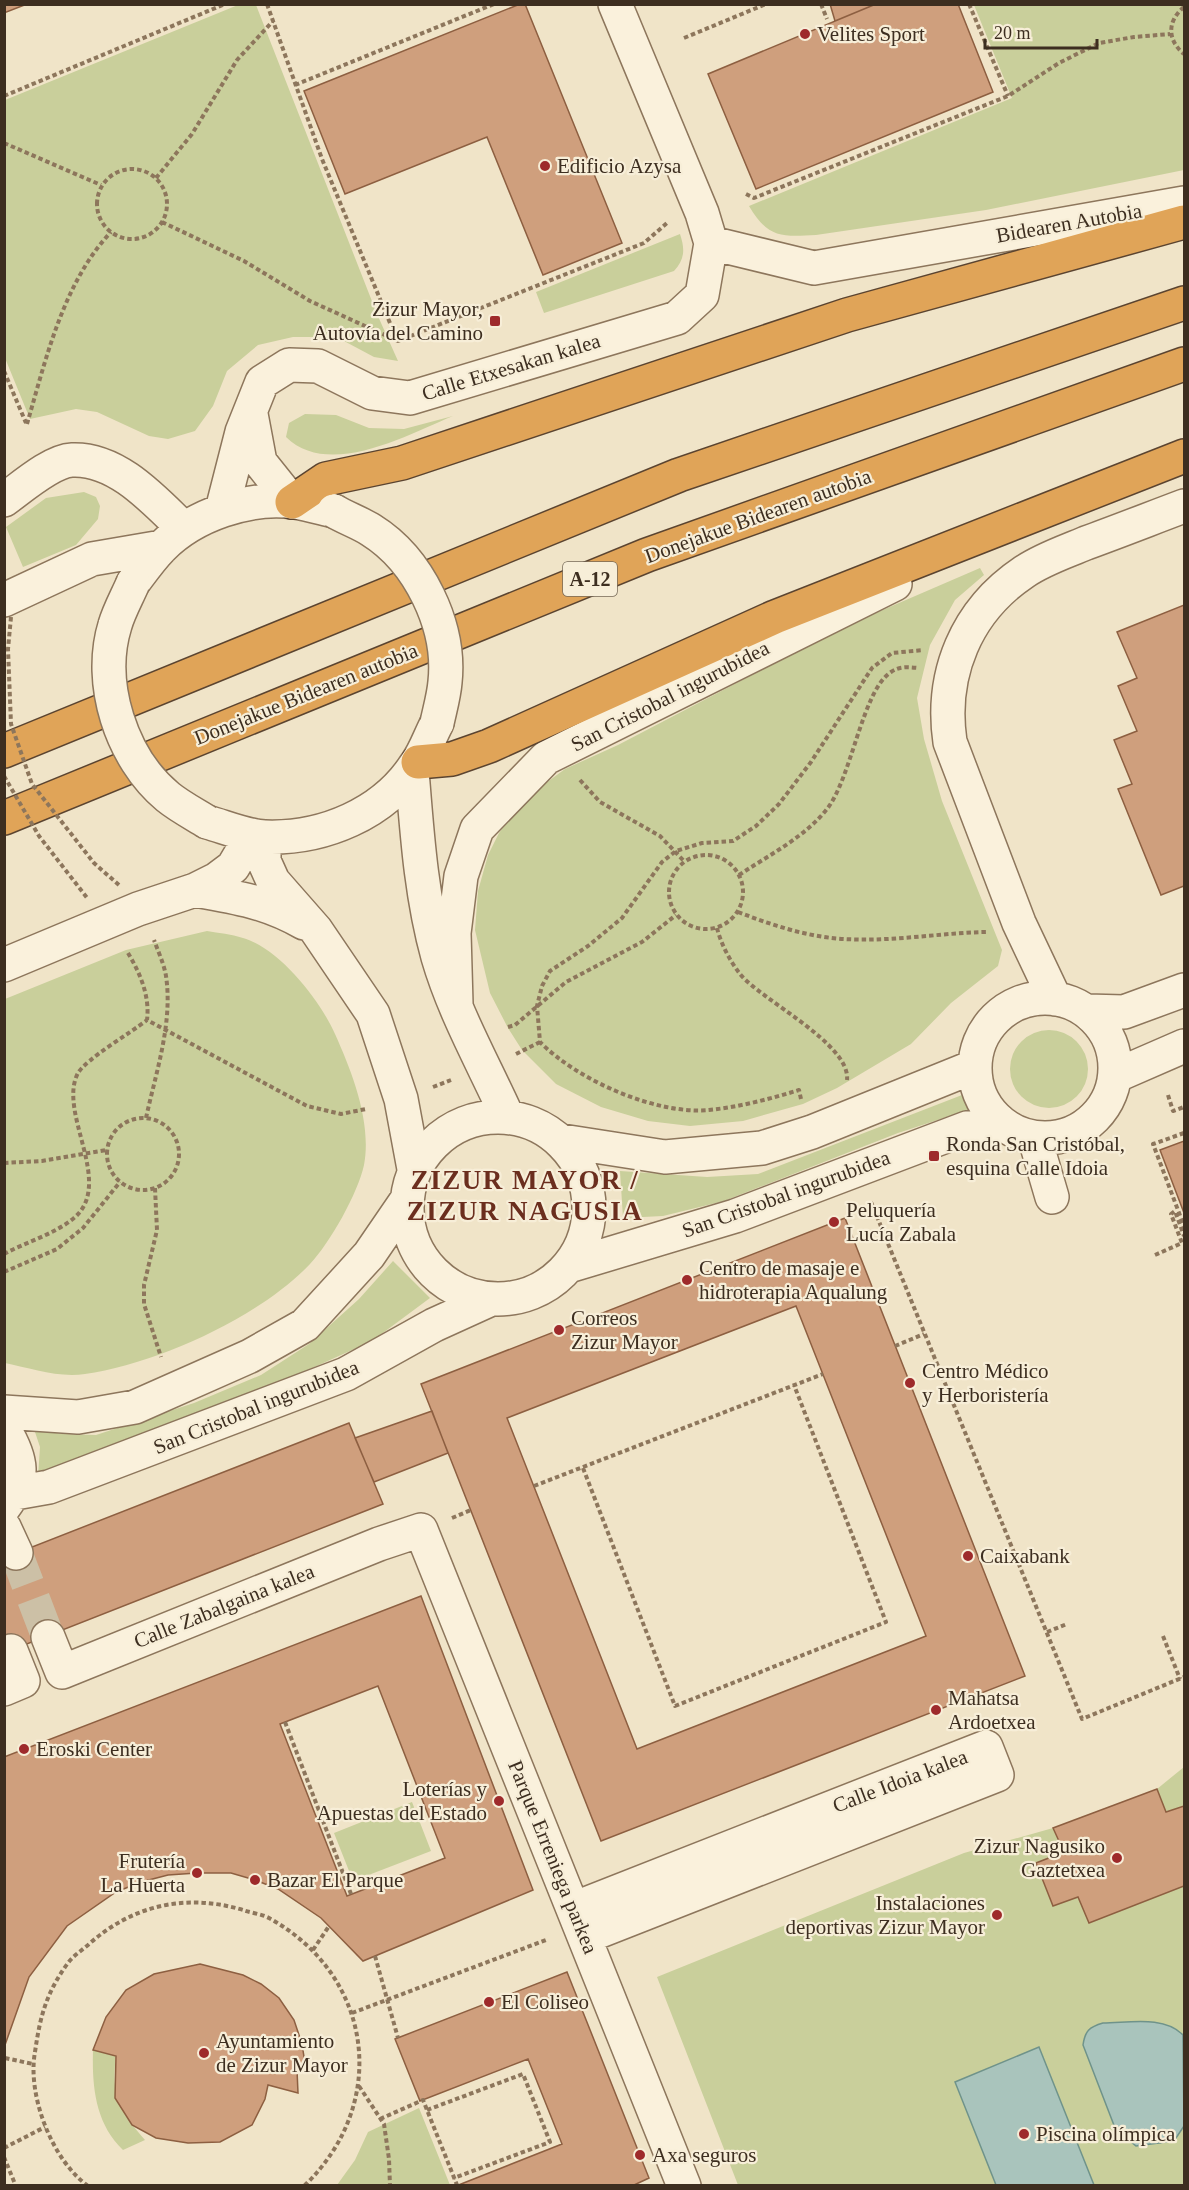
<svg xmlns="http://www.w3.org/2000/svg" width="1189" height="2190" font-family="'Times New Roman',serif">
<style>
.green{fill:#c9cf9b}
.water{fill:#a9c4bc;stroke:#6f938a;stroke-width:1.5}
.building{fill:#cf9f7d;stroke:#8d5f41;stroke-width:1.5;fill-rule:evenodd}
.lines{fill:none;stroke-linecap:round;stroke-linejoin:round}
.minor-tunnel{stroke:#ccc0a6;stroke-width:33;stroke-dasharray:33 16;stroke-linecap:butt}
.minor-casing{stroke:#8d765c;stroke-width:36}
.highway-casing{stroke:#5b4430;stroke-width:36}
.path{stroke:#8d765c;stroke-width:4;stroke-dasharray:4.5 3;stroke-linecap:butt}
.minor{stroke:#faf1dc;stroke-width:33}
.highway{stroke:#e0a458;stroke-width:33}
.minor-bridge-casing{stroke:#8d765c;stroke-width:36;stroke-linecap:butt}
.path-bridge{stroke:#8d765c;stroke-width:4;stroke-dasharray:4.5 3;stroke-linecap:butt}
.minor-bridge{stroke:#faf1dc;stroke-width:33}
.poi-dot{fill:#9e2a2b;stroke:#f7eed8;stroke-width:2}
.labels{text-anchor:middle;stroke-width:4.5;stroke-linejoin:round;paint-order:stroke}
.shield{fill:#f7eed8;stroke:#756857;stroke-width:1.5}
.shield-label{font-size:20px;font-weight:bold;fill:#3d2e20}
.poi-label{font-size:21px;fill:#3d2e20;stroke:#f7eed8;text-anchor:start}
.street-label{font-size:21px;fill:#3d2e20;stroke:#f7eed8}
.district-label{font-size:27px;font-weight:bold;letter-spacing:1.5px;fill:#6b2e1e;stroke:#f7eed8}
</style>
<rect width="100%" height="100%" fill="#f0e4c8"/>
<path class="green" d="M238,5h18l121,309 21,47 -24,-4 -30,-16 -21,-4h-30l-35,8 -31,26 -14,35 -18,25 -27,8 -19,-3 -52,-24 -21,-3 -46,10 -25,-61v-258z
M974,5h210v165l-198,40 -170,25c-35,2 -48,3 -67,-29l263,-108z
M680,234c5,15 5,25 -6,37l-130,42 -8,-21z
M305,414l31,1 33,13 35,1 49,-13c-46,19 -124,63 -167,21l3,-14z
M84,492l12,5 4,9 -2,13 -22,26 -53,22 -17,-40 40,-29z
M980,568l4,7 -29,25 -25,45 -13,53 7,41 18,62 60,149 -4,16 -47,37 -40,41 -74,44 -34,16 -60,17 -53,5 -42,-5 -47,-14 -45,-23 -34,-34 -14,-22 -18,-35 -15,-63 3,-39 10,-36 11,-22 21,-31 45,-33 53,-24 230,-120z
M207,931c12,2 24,3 36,7 36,10 77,62 92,96 17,38 37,88 29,131 -6,28 -34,78 -54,99 -50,53 -153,100 -225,110 -27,4 -55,-6 -80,-11v-364l121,-49z
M1010 1069a39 39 0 1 1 78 0a39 39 0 1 1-78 0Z
M962,1095l6,15 -70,23 -174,68 -61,15 -40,2 -3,-47 87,6 51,-3z
M393,1261l37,37 -58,43 -73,33 -261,103 2,-30 -6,-18 28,5 34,1 98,-32 67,-28 48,-31 50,-45z
M1184,1767v418h-446l-81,-208 307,-124 89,-25 104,-39z
M412,1802l19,49 -78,30 -19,-48z
M93,2050l23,6c-5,41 3,54 29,84l-22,10c-28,-27 -31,-64 -30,-100z
M419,2108l31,77h-113l18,-25 13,-28z"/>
<path class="water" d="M1103,2023c25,0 61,-8 80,12l1,91 -10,15 -38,5 -6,-5 -5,-11 -8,3 -34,-88c2,-14 6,-18 20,-22z
M1039,2047l55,138h-98l-41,-103z"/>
<path class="building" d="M4,4h23l-23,9z
M520,4h5l97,239 -79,32 -56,-138 -142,57 -41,-103z
M830,4h46l-41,17z
M876,4h82l35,88 -237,97 -48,-115z
M1184,605v281l-23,9 -43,-106 14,-5 -18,-44 23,-9 -19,-45 19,-8 -20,-46z
M1184,1141v72l-24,-63z
M845,1218l180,458 -424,165 -180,-457zM796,1306l130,330 -289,113 -130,-331z
M432,1411l16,42 -74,29 -19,-44z
M349,1423l34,81 -379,149v-95z
M421,1596l112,294 -170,71 -42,-43 -43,-29 -23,-9 -24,-7h-34l-29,2 -27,7 -25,10 -49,34 -38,51 -24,68 -1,21v-309zM378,1686l67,172 -98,38 -67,-172z
M1157,1789l9,23 18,-6v80l-95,37 -11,-26 -25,9 -17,-43 28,-11 -11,-24z
M200,1964l43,11 18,9 18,14 15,22 8,24 4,26h-9l1,23 -30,-8 -3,14 -13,26 -32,17 -32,1 -32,-5 -24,-13 -17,-27 1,-42 -23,-6 13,-33 20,-27 28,-16z
M567,1972l82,206 -17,8h-176l106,-42 -34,-85 -108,42 -25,-62z"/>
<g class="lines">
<path class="minor-tunnel" d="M16,1553l32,84"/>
<defs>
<path id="minor" d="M711,243l103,25 370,-65
M251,414l9,48 32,40
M4,500c17,-12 47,-39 68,-40 45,-2 82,40 112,69
M222,510l20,-78 20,-50 27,-17 29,1 54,27 38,5 267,-80 25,-23 9,-52 -9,-30 -87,-209
M133,583c9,-12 18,-25 29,-36 32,-32 87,-51 132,-45 13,2 27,6 40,9
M4,600l88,-41 70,-12
M412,771c5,62 9,125 26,186 16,55 45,106 69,159
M207,822c18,5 38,14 58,15 58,2 119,-23 151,-73 9,-12 14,-28 21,-41
M264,837v24l9,20 43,49 57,84 28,85 13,70
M195,890c41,7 72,12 109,33
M4,965l134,-56 57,-19 22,-11 16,-12 19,-32
M975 1068a70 70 0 1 1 140 0a70 70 0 1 1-140 0Z
M1055,999l-36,-76 -69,-181c-10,-68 16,-131 74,-170 19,-13 41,-20 62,-29 33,-12 66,-25 98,-37
M456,1004l-2,-71 7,-57 16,-47 69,-71 349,-174
M1087,1011l37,1 60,-22
M1115,1076l69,-30
M407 1208a91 91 0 1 1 182 0a91 91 0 1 1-182 0Z
M1035,1139l17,58
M562,1141l103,16 97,-9 50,-16 161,-65
M572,1265l163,-49 232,-88 34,-3
M4,1412l74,5 57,-10 115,-51 55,-31 64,-70 37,-54
M4,1429c18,30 22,49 0,78
M15,1493l34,-6 297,-113 88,-49 55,-25
M4,1527l12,26
M48,1637l14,35 317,-128 42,-14 263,656
M4,1689l19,-8 -12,-30
M573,1909l413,-162 11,28 -412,162"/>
<path id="highway" d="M292,502l34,-23 76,-16 445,-148 337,-93
M4,751l675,-276 505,-172
M418,762l34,-3 37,-13 286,-129 409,-161
M4,818l643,-263 537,-191"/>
</defs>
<use href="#minor" class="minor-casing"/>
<use href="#highway" class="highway-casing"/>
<path class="path" d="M267,4l55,155 75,181
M821,4l6,15
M969,4l39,92
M1184,7c-17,14 -17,33 0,47
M684,38l82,-34
M295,85l199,-81
M4,96l221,-92
M4,143l97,42
M97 204a35 35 0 1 1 70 0a35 35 0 1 1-70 0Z
M156,178l36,-44 45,-74 36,-39
M746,194l8,4 254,-102 51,-33 40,-20 35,-6 36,-3
M162,222l82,39 66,40 88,40 246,-98 23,-20
M4,371l22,52
M27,424c19,-65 36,-141 84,-192
M580,780l20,22 60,34 24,25
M669 892a37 37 0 1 1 74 0a37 37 0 1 1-74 0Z
M739,875c30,-20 66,-38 88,-66 25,-32 35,-118 64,-137 9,-6 17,-5 27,-4
M738,912c34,13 69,25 106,27 47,3 95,-6 142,-7
M717,928c4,16 13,33 23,46 21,26 111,70 107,106
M128,953c12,20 22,43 19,67l160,86 34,8 25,-5
M508,1027l7,-2 51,-43 76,-40 34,-27
M516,1054l24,-12
M433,1087l18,-7
M1168,1095l5,16 11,-4
M801,1099l-2,-9c-29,9 -60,17 -90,20 -53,5 -132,-30 -169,-68l-3,-36 5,-20 8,-15 38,-25 34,-28 40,-56 14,-11 26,-8 31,-2 23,-15 23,-22 32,-42 61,-94 20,-15 31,-3
M107 1154a36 36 0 1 1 72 0a36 36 0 1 1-72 0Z
M146,1118c10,-46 27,-95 20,-142 -2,-12 -8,-25 -12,-36
M1184,1133l-31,11 31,82
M4,1163l38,-2 65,-11
M155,1188l2,42 -13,55v19l17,53
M871,1202l211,517 102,-42
M4,1254c22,-12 51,-20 70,-36 41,-35 -17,-105 4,-145 8,-14 54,-41 69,-53
M1155,1255l27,-12 -11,-29 4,-3 9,25
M4,1272l53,-23 26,-21 37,-46
M895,1346l29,-12
M583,1468l92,238 211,-84 -92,-237
M534,1486l289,-112
M452,1518l19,-8
M1047,1632l20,-8
M1163,1636l17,43
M285,1722l66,172
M313,1950l16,-24
M375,1956l23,82
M352,2013l194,-73
M5,2058l28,6
M359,2086l25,38 5,35 1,27
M427,2110l96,-36 27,68 -96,36
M380,2119l43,-19 34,85
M4,2148l41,-21
M4,2157l11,27
M88,2186c-36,-26 -61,-91 -53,-134 5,-35 11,-59 33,-89 5,-7 13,-12 20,-18 44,-40 98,-52 155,-35 8,3 19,4 26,8 105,58 121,186 35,268"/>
<use href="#minor" class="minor"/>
<use href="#highway" class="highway"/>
<defs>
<path id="minor-bridge" d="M334,511c12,7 26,12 37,19 48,30 80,96 74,152 -1,13 -5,27 -8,41
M133,583c-6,14 -14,28 -18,42 -18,58 6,133 53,172 11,9 26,17 39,25"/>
</defs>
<use href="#minor-bridge" class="minor-bridge-casing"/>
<path class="path-bridge" d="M11,617l-3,32 3,75 21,60 62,79 26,23
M4,776l35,60 49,63"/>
<use href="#minor-bridge" class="minor-bridge"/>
</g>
<g class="poi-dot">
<circle cx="805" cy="34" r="6"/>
<circle cx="545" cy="166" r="6"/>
<rect x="489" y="315" width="12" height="12" rx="3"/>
<rect x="928" y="1150" width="12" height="12" rx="3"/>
<circle cx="834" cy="1222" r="6"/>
<circle cx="687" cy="1280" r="6"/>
<circle cx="559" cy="1330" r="6"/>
<circle cx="910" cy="1383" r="6"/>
<circle cx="968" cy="1556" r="6"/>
<circle cx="936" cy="1710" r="6"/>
<circle cx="24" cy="1749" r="6"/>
<circle cx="499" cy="1801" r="6"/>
<circle cx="1117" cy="1858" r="6"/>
<circle cx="197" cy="1873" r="6"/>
<circle cx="255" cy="1880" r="6"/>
<circle cx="997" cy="1915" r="6"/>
<circle cx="489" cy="2002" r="6"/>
<circle cx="204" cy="2053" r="6"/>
<circle cx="1024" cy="2134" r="6"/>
<circle cx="640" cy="2155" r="6"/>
</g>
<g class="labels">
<rect class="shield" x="563" y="562" width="54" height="34" rx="4.5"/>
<g class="shield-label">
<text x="590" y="586">A-12</text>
</g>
<g class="poi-label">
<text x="817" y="41">Velites Sport</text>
<text x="557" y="173">Edificio Azysa</text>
<text x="483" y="316" text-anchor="end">Zizur Mayor,<tspan x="483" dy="24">Autovía del Camino</tspan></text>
<text x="946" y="1151">Ronda San Cristóbal,<tspan x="946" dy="24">esquina Calle Idoia</tspan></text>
<text x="846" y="1217">Peluquería<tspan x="846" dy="24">Lucía Zabala</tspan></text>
<text x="699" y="1275">Centro de masaje e<tspan x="699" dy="24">hidroterapia Aqualung</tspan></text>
<text x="571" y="1325">Correos<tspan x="571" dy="24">Zizur Mayor</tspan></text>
<text x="922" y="1378">Centro Médico<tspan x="922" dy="24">y Herboristería</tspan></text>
<text x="980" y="1563">Caixabank</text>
<text x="948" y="1705">Mahatsa<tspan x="948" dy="24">Ardoetxea</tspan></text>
<text x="36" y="1756">Eroski Center</text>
<text x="487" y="1796" text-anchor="end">Loterías y<tspan x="487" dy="24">Apuestas del Estado</tspan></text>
<text x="1105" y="1853" text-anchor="end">Zizur Nagusiko<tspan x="1105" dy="24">Gaztetxea</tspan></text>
<text x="185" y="1868" text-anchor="end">Frutería<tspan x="185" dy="24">La Huerta</tspan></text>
<text x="267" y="1887">Bazar El Parque</text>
<text x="985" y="1910" text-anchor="end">Instalaciones<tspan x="985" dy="24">deportivas Zizur Mayor</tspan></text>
<text x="501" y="2009">El Coliseo</text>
<text x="216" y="2048">Ayuntamiento<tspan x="216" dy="24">de Zizur Mayor</tspan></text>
<text x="1036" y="2141">Piscina olímpica</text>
<text x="652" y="2162">Axa seguros</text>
</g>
<g class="street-label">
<text transform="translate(1069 223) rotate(-10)" y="7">Bidearen Autobia</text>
<text transform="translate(511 367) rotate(-17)" y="7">Calle Etxesakan kalea</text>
<text transform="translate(758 516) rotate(-20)" y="7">Donejakue Bidearen autobia</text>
<text transform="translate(306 694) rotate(-22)" y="7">Donejakue Bidearen autobia</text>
<text transform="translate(670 696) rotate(-27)" y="7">San Cristobal ingurubidea</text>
<text transform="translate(786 1194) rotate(-20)" y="7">San Cristobal ingurubidea</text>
<text transform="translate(256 1407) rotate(-22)" y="7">San Cristobal ingurubidea</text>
<text transform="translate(224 1606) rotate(-22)" y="7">Calle Zabalgaina kalea</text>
<text transform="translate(900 1781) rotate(-21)" y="7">Calle Idoia kalea</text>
<text transform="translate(553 1857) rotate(68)" y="7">Parque Erreniega parkea</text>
</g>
<g class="district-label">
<text x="525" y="1189">ZIZUR MAYOR /<tspan x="525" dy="31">ZIZUR NAGUSIA</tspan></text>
</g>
</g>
<rect width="1189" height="2190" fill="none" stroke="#3d2e20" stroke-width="12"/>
<path d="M985 39v9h112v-9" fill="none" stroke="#3d2e20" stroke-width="3"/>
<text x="994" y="39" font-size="18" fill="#3d2e20" stroke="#f7eed8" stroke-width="4.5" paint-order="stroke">20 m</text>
</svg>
